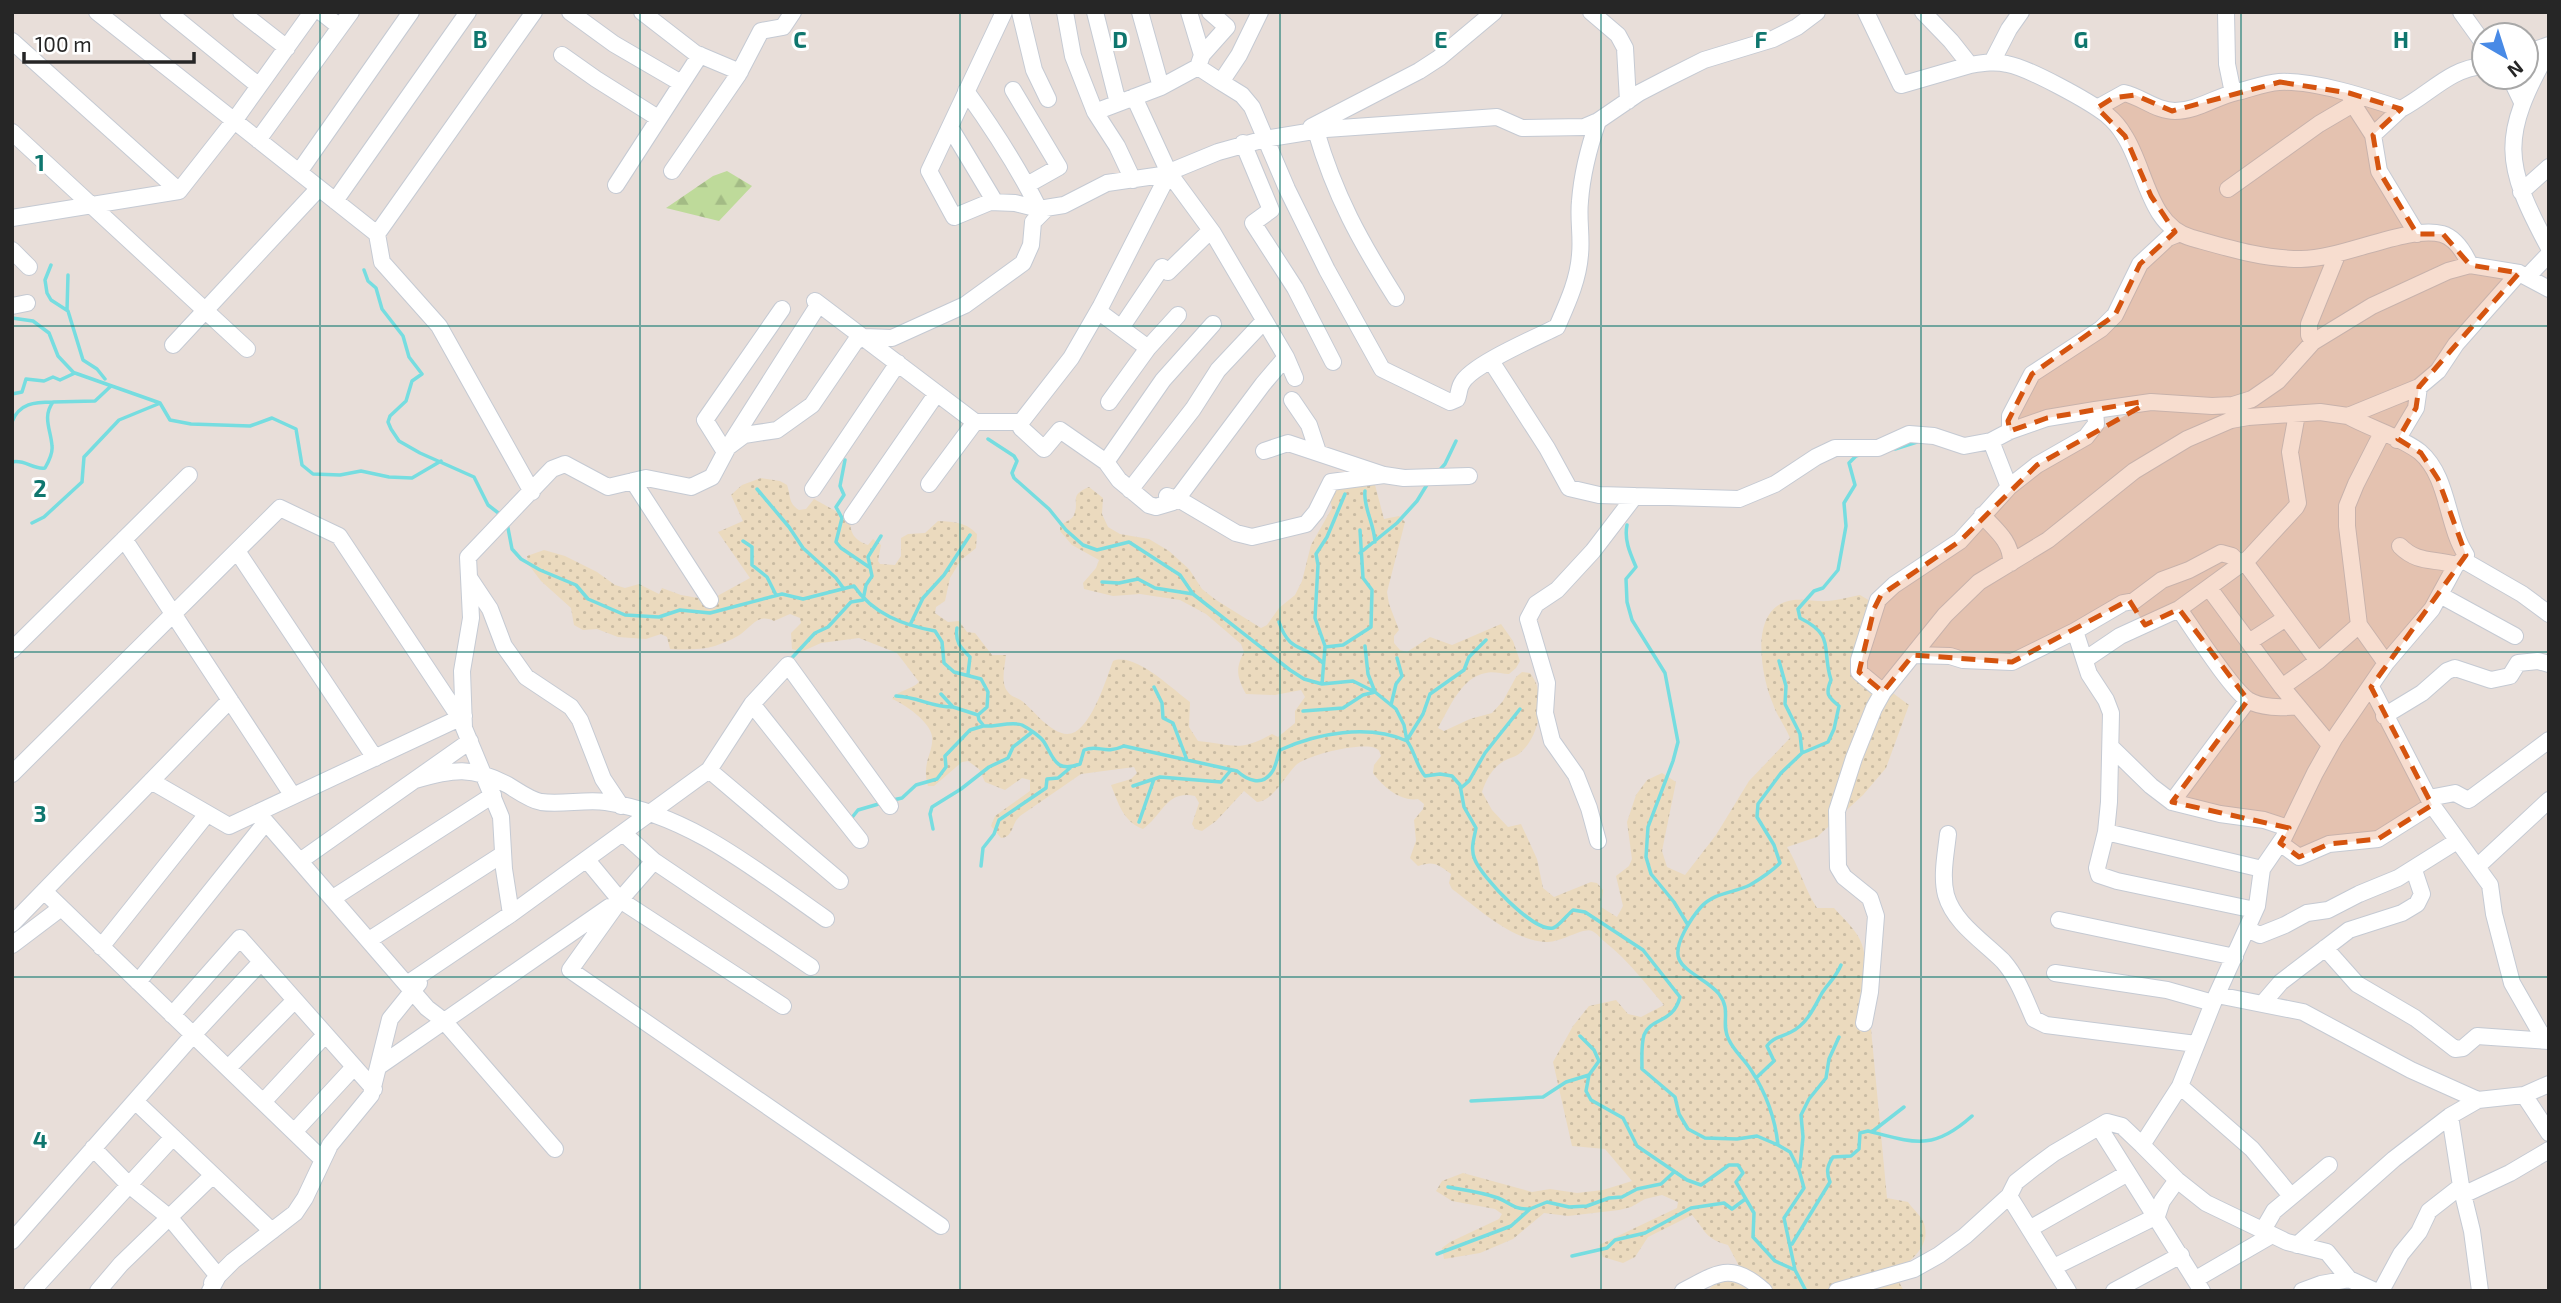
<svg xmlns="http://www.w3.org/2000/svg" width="2561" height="1303" font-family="'Exo 2',sans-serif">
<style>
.forest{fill:url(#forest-firs)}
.sand{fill:url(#sand-dots)}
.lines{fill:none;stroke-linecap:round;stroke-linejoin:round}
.stream{stroke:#76dde0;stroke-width:3.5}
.minor-casing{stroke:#c5cad3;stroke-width:18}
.minor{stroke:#fff;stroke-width:16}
.marked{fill:#d5540f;fill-opacity:0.2;stroke:#d5540f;stroke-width:5;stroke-dasharray:14 9;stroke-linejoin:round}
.grid{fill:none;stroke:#0f766e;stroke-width:2;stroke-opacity:0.55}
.grid-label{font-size:23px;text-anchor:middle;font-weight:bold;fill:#0f766e;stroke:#fff;stroke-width:6;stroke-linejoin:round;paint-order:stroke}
</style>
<defs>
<pattern id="forest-firs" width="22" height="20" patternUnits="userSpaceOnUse" patternTransform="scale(1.75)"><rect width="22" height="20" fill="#beda9a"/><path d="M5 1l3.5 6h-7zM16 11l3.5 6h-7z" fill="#a3bb85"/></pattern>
<pattern id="sand-dots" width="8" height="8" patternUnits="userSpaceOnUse" patternTransform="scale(1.75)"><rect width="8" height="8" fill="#ebdabe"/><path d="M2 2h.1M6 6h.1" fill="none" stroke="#c9bba3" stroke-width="1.8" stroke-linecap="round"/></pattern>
</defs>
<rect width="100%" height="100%" fill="#e8ded9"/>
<path class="forest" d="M727,171l25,15 -33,35 -53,-13 47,-32z"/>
<path class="sand" d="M761,478l19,3 7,4c4,11 1,18 12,25l7,-1 8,-10 36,20c0,14 4,21 18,26l5,-6 8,6 -3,16 2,3 15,1 6,-9v-18l7,-4 17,-1 13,-12c16,1 28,1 39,13l-1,14 -15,12 -11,18 -5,23 -9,6 -1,6 13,9 11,-1 8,11 8,1 17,22h14c-1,11 -6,28 2,37 3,5 9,5 14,9 12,9 34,41 53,31 18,-10 31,-52 38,-71 22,-9 59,28 77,41l-1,25 9,14c35,3 40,12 74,-7l6,3 17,-14v-12l10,-14 -4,-7 -26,5 -29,-1c-9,-17 -11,-25 -2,-42l-3,-8 -35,-30 -26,-14 -40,-6 -27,2 -29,-7 -1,-6 13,-15 3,-8 -27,-15 -12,-14v-6c5,-3 12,-5 14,-10 6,-15 -6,-19 15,-28l14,11 -1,16 6,13 12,7 29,5 20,12 20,18 13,20 14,11 45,28 6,-3 12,-17 16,-13 7,-14 9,-36 21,-37 -2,-8 2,-11 36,-7 7,3 9,34 15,-3 6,6 -18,70 2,12 10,26 -5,6v7l6,7 7,2 23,-15 22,8 49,-21 12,17 7,20 -4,7 -7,6c-7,0 -17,-3 -23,-1 -25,4 -37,36 -48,55l6,3 26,-12 22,-6 11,-12 13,-24 6,-5 8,1c17,21 11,63 -11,81 -4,3 -10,4 -15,7 -12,7 -18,19 -22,31l10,18 16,17 13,-3 16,35 6,29 11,9 37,-15 6,1 6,7 -2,17 16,10 6,-11 -7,-30 13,-10 3,-7 -5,-37 9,-27 11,-15 15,-7 14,9 -14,69 5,16 18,8 31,-40 33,-54 41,-43c-5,-12 -13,-22 -17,-34 -11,-25 -24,-90 12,-102 13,-5 29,0 43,-1 10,-1 21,-4 32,-6l12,7 -9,69 46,34 -23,63 -23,27 -46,42 -30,10c12,19 17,41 30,61h17c7,8 16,16 22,25 18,25 5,64 0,91l15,5 16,169 21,4c4,6 12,13 15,19 10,24 -12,40 -29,52l10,18h-196l4,-5 29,-16 -13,-25c-23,-6 -22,-14 -36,-30l-44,22 -13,20 -12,6 -20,-6 -4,-12 78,-37 1,-6 -16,-7 -17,4 -14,8 -12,3 -51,6 -24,-3 -31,26 -33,14 -36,6 -2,-11 8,-6 49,-23 3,-5 -7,-5 -43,-8 -16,-10 6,-10 21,-8 69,19 18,-3 27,4 26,-3 29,-9 -27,-32 -33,-3 -19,-84 20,-36 16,-20 27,-6 12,14 13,3 23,-12c-20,-23 -34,-43 -59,-63 -4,-3 -8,-9 -13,-11 -9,-4 -31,12 -46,11 -35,-2 -67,-33 -94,-53l-3,-6 2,-9c-12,-9 -17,-14 -33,-8l-8,-8 6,-17 -2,-21 9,-11 1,-5 -6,-5c-17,3 -35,-12 -45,-26l1,-8 7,-9c-2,-5 -1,-6 -6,-8 -15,-6 -68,7 -79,17 -11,11 -23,36 -39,37l-13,-11 -28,30 -14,10 -7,-2 -3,-5 7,-21 -4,-7c-29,-6 -32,19 -52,33 -20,-7 -25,-27 -32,-44l20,-6 6,-6 -3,-6 -53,7 -61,42c-9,8 -6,21 -19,22l-10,-12 4,-10 35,-25v-11l-8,-2 -17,12 -20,-8 -6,-13 -11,-8 -6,1 -28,24h-6c-7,-24 6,-33 4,-50 -2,-14 -27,-32 -40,-37 6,-9 19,-9 27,-17l-22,-29 -38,-15 -38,5 -20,9 -9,-3 -1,-16 10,-10 -1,-5 -10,-4 -16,7c-16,-8 -22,5 -33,13 -7,5 -18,9 -26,12 -14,4 -30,4 -45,3l-3,-12 -6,-3 -15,5 -28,-2 -21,-8 -14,1 -9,-5 -3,-17 -30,-27 -13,-17 -1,-8 17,-6 21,6 32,16 18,13 10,3 14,-4 20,10 3,-6 19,7 29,5 40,-22 -32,-46 25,-11 -12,-26 11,-10z"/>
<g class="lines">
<path class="stream" d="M51,265l-6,15 2,13 4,7 17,11 15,49 14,9 8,10
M364,270l4,11 8,7 6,21 21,27 6,21 13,17 -10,7 -6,20 -16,15 -2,6 3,7 8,12 21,12 54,24 14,28 13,10
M67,310l1,-35
M12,318l21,3 16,12 9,23 16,17
M12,394l10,-2 4,-13 18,2 9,-4 7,3 15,-7 85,30 10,17 21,4 59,2 22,-8 24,11 6,36 11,9 27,1 21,-4 28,6 23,1 29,-17
M12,422c7,-19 23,-20 41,-20
M988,439l26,17 3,5 -5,12 2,5 35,31 17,21 17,15 14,5 32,-8 51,33 13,19 97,76 14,9 18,5 31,-3 22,11 21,17 8,16 3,16
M1895,449l22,-7
M845,460l-5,26 4,9 -8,12 6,11 -6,24 5,6 28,19
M12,462c13,-3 21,8 33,6 4,-7 8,-15 7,-22 -1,-16 -10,-29 1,-44l42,-1 16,-15
M1438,472l7,-8 11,-23
M757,489l32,38 14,21 33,30 8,11
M1365,491c-2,16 9,32 10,51
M32,523l12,-6 38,-35 2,-25 35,-37 39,-16
M507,523l5,26 9,10 19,11 36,15 12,14 37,16 34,2 21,-7 30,3 72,-19 21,5 51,-13c19,28 49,39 81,45l7,11 2,21 10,9 27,7 7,13 -1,15 -9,8 1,5 5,6c11,1 28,-5 38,-1 6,3 19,12 22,17 10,16 11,31 36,22l4,-14c15,-6 20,5 40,-4l113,25c10,9 25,16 35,1 4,-5 5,-15 8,-22 37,-17 88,-26 127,-9 8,11 9,24 18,35l15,-2 12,2 8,9 4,22 12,21c-2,11 -6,21 -1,32 7,17 58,72 78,68 5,-1 15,-14 20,-18l12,2 58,38 37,47c-7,27 -29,20 -36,38 -3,10 -2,23 -2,34l33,28 4,17 9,15 17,9 32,1 20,-3 21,9 12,7 9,18 5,18 -20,30 11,52 11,21
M1627,525c-3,15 3,28 9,42l-10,12 1,23 5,18 33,53 13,69 -5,19 -25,66 -2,30 5,17 23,28 14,23
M743,541l9,6v18l15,12 9,18
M1360,553l37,-30 20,-22 11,-18
M1102,582l17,1 19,-4 17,9 38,6
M1279,622c11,33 26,21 44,41
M910,625l13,-27 21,-23 26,-40
M957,628c-2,14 3,19 13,29l-2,17
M1325,646l-10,-28 3,-53 -2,-11 11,-17 18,-43
M789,661l26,-28 13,-6 23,-25 12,-2 3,-15 6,-9 -4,-19 13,-21
M1779,661l7,25 -1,18 15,30 2,19
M1322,684l3,-37 18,-2 28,-18 1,-37 -9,-12 -3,-48
M1154,687l8,16 1,15 10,5 14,37
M941,694l12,13 25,8
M896,696c23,1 34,11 57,11
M1391,705l5,-21 6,-8 -5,-18
M1303,711l40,-3 20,-13 12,-3 -7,-18 -3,-28
M1407,740l16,-26 7,-20 34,-24 5,-13 17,-17
M1133,786l27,-9 61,5 10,-12
M1461,788l8,-7 16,-28 35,-44
M893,800l9,-2 14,-13 21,-6 9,-12 -1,-11 25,-26 13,-4
M850,820l8,-10 24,-7
M1139,822l15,-43
M933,829l-3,-15 2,-7 29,-18 28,-22 19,-9 5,-11 18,-14
M981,866l2,-18 11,-14 5,-14 47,-32 1,-9 11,-1 12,-10
M1580,1036l14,14 5,11 -10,14
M1756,1078l18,-17 -7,-15c6,-9 15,-9 24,-14 16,-8 23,-24 31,-39 7,-11 13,-14 19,-28
M1471,1101l72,-4 23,-15 23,-7 -3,16 5,9 32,18 14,28 50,34 14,5 28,-20h9l5,8 -7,9 18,31 -1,24 22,24 20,9
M1873,1131l31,-24
M1778,1145c-3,-28 -12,-52 -27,-75 -7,-11 -17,-19 -22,-30 -9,-17 3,-29 -10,-46 -10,-13 -35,-22 -40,-35 -6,-14 13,-42 22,-52 14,-15 33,-14 49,-22 10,-6 22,-14 30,-22l-6,-18 -17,-28 1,-13 23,-31 21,-20 26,-11 6,-13 5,-23c-11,-9 -14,-12 -8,-26 -10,-32 5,-44 -31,-62l-2,-9 16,-18 9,-3 15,-18 8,-44 -2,-23 11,-18 -6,-22 7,-7 3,-1
M1800,1167l3,-30 -2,-22 8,-16 17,-21 3,-19 10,-22
M1448,1187c17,3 34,5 50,11 13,5 14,11 31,11
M1792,1244l38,-62c-4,-10 -3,-16 3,-25l18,-1 8,-7 1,-16 8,-2c47,12 65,20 104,-15
M1437,1254l74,-28 19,-17 17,-7 22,5 18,-1 22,-8 13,-1 15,-8 24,-5 13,-12
M1572,1256l35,-8 8,-8 30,-7 46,-25 33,-5 8,6 12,-9"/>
<defs>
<path id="minor" d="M97,12l280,222 5,28 57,64 93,166
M168,12l91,74
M241,12l46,36
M321,12l19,15
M570,12l44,32 67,39
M642,12l53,41 45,19
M1004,12l-75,159 25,46 36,-15 25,1 24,6 25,-4 43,-22 55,-8 56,-23 47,-13 61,-10 171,-12 25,11 62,-1 14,-6 41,-28 27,-14 38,-19 69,-21 24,-12 20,-15
M1020,12l14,58 14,29
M1065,12l8,44 22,56 22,34 16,34
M1095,12l23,91
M1140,12l21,75
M1189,12l13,43
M1210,12l17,15 -25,28 -4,12 23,15
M1260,12l-21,43 -18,27 21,13 10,12 35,82 40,81 55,99 68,33 7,-3c2,-5 2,-12 5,-16 9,-18 75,-46 95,-56 10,-23 21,-46 23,-72 2,-18 -2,-36 0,-54 2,-27 9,-54 18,-80
M1591,12l27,23 7,13 3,53
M1866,12l35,73 69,-20
M1923,12l28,29 19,24c13,-2 25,-4 37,-1 22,4 82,37 100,51 6,5 13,13 17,20 22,33 24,91 68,103 36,10 71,21 109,21 42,0 106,-34 141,-25 14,4 23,20 28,31
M2226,12l1,52 6,29
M2461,12l23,32
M12,41l167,150
M2549,50c-49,87 -46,113 0,198
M2526,53l23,-8
M562,55l34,24 62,39
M1992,62l17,-33 12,-17
M2510,77l12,25
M1013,90l46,77 -32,18
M966,91c28,39 52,76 73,118
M2349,93l4,11 20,31 6,36 38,63
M1134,97l35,76 44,60 73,124 9,21
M2097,108l27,-15c18,4 32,18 51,18 22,0 40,-14 62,-19 13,-3 28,-9 42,-10 35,-2 89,16 122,27 29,-15 49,-41 83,-43
M1095,112l66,-25 37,-20
M950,127l45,75
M1311,127l108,-56 20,-13 55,-46
M1316,131c19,65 44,110 80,167
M12,132l235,217
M2373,135l28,-26
M258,140l93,-128
M1243,143l28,67 -18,13 42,65 38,74
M672,171l66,-96 23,-44 22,-4 10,-15
M299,172l112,-160
M616,185l84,-130
M2228,189l91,-65 34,-20
M2521,192l28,-25
M335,201l133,-189
M12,218l167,-27 55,-70 78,-109
M377,234l157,-222
M12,250l17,17
M2528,276l21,-22
M815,301l160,121 -46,62
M12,306l15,-3
M1098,311l50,37
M1121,328l41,-61 6,5 43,-42
M2313,342l-4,-7v-11l28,-69
M173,345l146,-157
M1491,361l56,87 22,40 30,7 140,4 36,-15 41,-27 19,-9h43l31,-14 25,2 30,10 27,-5 19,-10 37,-13 48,-8 56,-8 61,4 21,-1 19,-6 26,-18 35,-39 59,-36 76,-35 22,-6 49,8 30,16
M1292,400l17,25 9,27
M1109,402l39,-54 30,-33
M2348,416c21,12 53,21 72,36 29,25 26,72 46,103l-3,5
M975,422h46v6l23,21 16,-19 46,32 13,18 30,25 7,2 17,-5
M1021,422l50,-64 30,-52 68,-133
M2010,431v-15l22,-42 69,-45 14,-14 25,-51 28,-26 10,-4
M2397,440l19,-32 3,-21
M732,441l87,-137
M1264,451l24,-8 96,32 20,3 65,-2
M725,452l-20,-32 77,-111
M1106,462l57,-82 50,-56
M633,481l77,119
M2009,487l28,-22 49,-28 10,-13 -1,-14
M813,489l85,-126
M1130,490l63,-81 25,-39 46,-49
M1167,496l13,4 56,33 16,4 54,-13 10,-12 15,-30 53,-7
M1177,499l86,-115 23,-27
M1982,515c14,15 30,27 29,48
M852,516l85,-123
M124,539l169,257
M2400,546c18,18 33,12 56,19
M237,551l138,207
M2244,561l74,100
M470,579l20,30 14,37 22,31 45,30 9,13 23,59 18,27
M2209,588l73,99
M2440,595l75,41
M2179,609l70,-51 47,-51 2,-4 -8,-51 7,-38
M2359,625l27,38
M2075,631l48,-28 11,-2 28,-21 27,-10 32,-17 11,3 8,8
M2249,642l37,-24
M12,650l177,-175
M1913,655l37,1 13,4 49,2 63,-31 14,43 17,26 5,13 -2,89 -3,30 -9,36 2,7 18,6 138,29
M2086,659l34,-23 59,-27c14,20 52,80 69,91 13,8 34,8 48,6
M2371,687l61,118 58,80 4,29 18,69 28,49 9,9
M1883,692l-24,-20v-12l19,-60 16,-15 66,-44 49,-54 -18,-46
M752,704l108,136
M2384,716l38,-23 25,-22 8,-3 36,12 19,-4 8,-13 20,-2 11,3
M2330,745l-48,-58 36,-26 41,-36 -12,-99v-20l9,-22 26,-51
M2112,748l39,38 21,16 48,12 44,6 24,8
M709,770l131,111
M12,774l268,-266 59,28 121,182
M415,780c38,-11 57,-14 93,5 10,6 22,15 33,17 21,3 44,-3 65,0 85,13 152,70 220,117
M151,781l78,45 235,-110
M2429,798l26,-5 13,7 2,-1 79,-59
M2172,802l76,-102
M258,813l169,195 17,13 111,128
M2106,832l156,37
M623,833l31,28 157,106
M1948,834c-2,19 -7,42 -2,61 8,28 37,46 57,66 15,17 22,38 31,58l12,6 150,19
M1598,841l-9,-33 -13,-33 -24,-34 -7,-28 2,-30 -19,-64 8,-15 21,-14 36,-39 42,-55
M2280,843l19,14 30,-13 49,-5 54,-34
M587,860l33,40 163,106
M300,861l170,-120
M654,861l-34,39 -50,70 371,256
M2478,866l71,-66
M44,891l279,269
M333,898l160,-103
M511,914l-7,-45 -3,-52 -37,-89 -2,-57 9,-53 -3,-61 84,-88 13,-5 43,23 38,-9 45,9 21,-10 16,-30 16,-12 33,-5 35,-25 43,-63 8,-5 29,1 73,-33 58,-42 8,-18 2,-23 13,-13
M2059,920l176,37
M12,924l218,-224
M2247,929l13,6 25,-10 22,-12 21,-3 31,-16 39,-16 59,-37
M369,940l134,-86
M12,945l49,-37
M101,947l106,-133
M2325,948l32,36 58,34 40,31 8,-1 14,-12 72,5
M2055,973l112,17 46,13
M138,982l128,-160
M407,984l104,-70 198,-144 43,-66 36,-39 102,141
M2217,995l86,17 108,58 67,30
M2263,1003l18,-21 68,-52 53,-17 15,-9 5,-10 -8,-24
M172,1015l68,-77 134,151
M1864,1023l6,-31 6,-76 -6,-18 -26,-21 -6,-10 -1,-56 17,-53 20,-50 9,-16 62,-77 34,-33 69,-42 86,-69 53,-32 44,-19 17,-3 72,-5 28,4 71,-29 19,-16 18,-27 63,-71
M378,1067l231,-160
M228,1068l67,-68
M2180,1086l72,63 39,47
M2524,1095l25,38
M135,1101l137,130
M263,1102l62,-67
M2450,1116l11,70 11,45 8,60
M2099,1127l103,164
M294,1132l60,-65
M93,1148l36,37 41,33 48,58 -6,7
M2463,1195l47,-22 39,-23
M2009,1196l59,95
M2031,1228l97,-55
M2263,1230l11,-19 55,-46
M12,1241l181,-206 68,-73
M2297,1245l97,-86 56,-43 28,-16 46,-5 25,-11
M2054,1267l103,-51 5,-15 15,-21
M2196,1279l76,-44
M32,1291l141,-154
M98,1291l23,-27 92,-89
M210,1291l8,-15 15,-15 62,-48 10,-15 25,-53 41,-50 19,-76 29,-36
M1683,1291c35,-18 48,-30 81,0
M1837,1291l77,-22 25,-14 26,-19 44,-40 7,-14 19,-15 19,-14 53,-31 15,4 20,19
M2114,1291l67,-36
M2302,1291l19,-7 28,-5
M2375,1291l-26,-12 -22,-27 -40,-10 -81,-39 -29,-23 -35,-35 38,-59 33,-83 44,-97 5,-37 22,-32 31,-64 19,-34 52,-76 46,-54 24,-44 7,-5 59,34 27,20
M2381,1291l20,-37 18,-22 10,-21 32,-25"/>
</defs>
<use href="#minor" class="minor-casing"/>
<use href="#minor" class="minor"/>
</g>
<path class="marked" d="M2280,82l69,11 52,16 -28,26 6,36 38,63h26l27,31 49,8 -100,114 -3,21 -18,31 23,14 17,26 28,76 -95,132 61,118 -54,34 -49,5 -30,13 -19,-14 9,-15 -117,-26 76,-102 -69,-91 -34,16 -16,-25 -117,62 -99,-7 -30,37 -24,-20 15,-63 7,-14 79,-54 77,-76 105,-59 -2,-4 -93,16 -37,13 -2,-10 24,-47 83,-59 25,-51 35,-32 -24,-36 -26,-60 -28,-28 16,-10 22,-3 37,16z"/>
<path class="grid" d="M320,12v1279M640,12v1279M960,12v1279M1280,12v1279M1601,12v1279M1921,12v1279M2241,12v1279M12,326h2537M12,652h2537M12,977h2537"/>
<g class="grid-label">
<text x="480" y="48">B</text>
<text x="800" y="48">C</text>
<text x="1120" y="48">D</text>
<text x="1441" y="48">E</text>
<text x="1761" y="48">F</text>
<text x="2081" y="48">G</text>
<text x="2401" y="48">H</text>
<text x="40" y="171">1</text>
<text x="40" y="497">2</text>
<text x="40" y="822">3</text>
<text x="40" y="1148">4</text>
</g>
<rect width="2561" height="1303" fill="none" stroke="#262626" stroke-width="28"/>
<g transform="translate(2505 56) rotate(141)"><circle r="33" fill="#ffffff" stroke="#a8a8a8" stroke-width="2"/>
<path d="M0-5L12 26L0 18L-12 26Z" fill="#488ae6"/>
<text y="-10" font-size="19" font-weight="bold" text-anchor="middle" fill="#262626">N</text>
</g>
<path d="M24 52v10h170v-10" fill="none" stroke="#262626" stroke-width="3.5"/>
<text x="35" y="52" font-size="21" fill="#262626" stroke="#ffffff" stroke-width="5" paint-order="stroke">100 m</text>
</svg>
